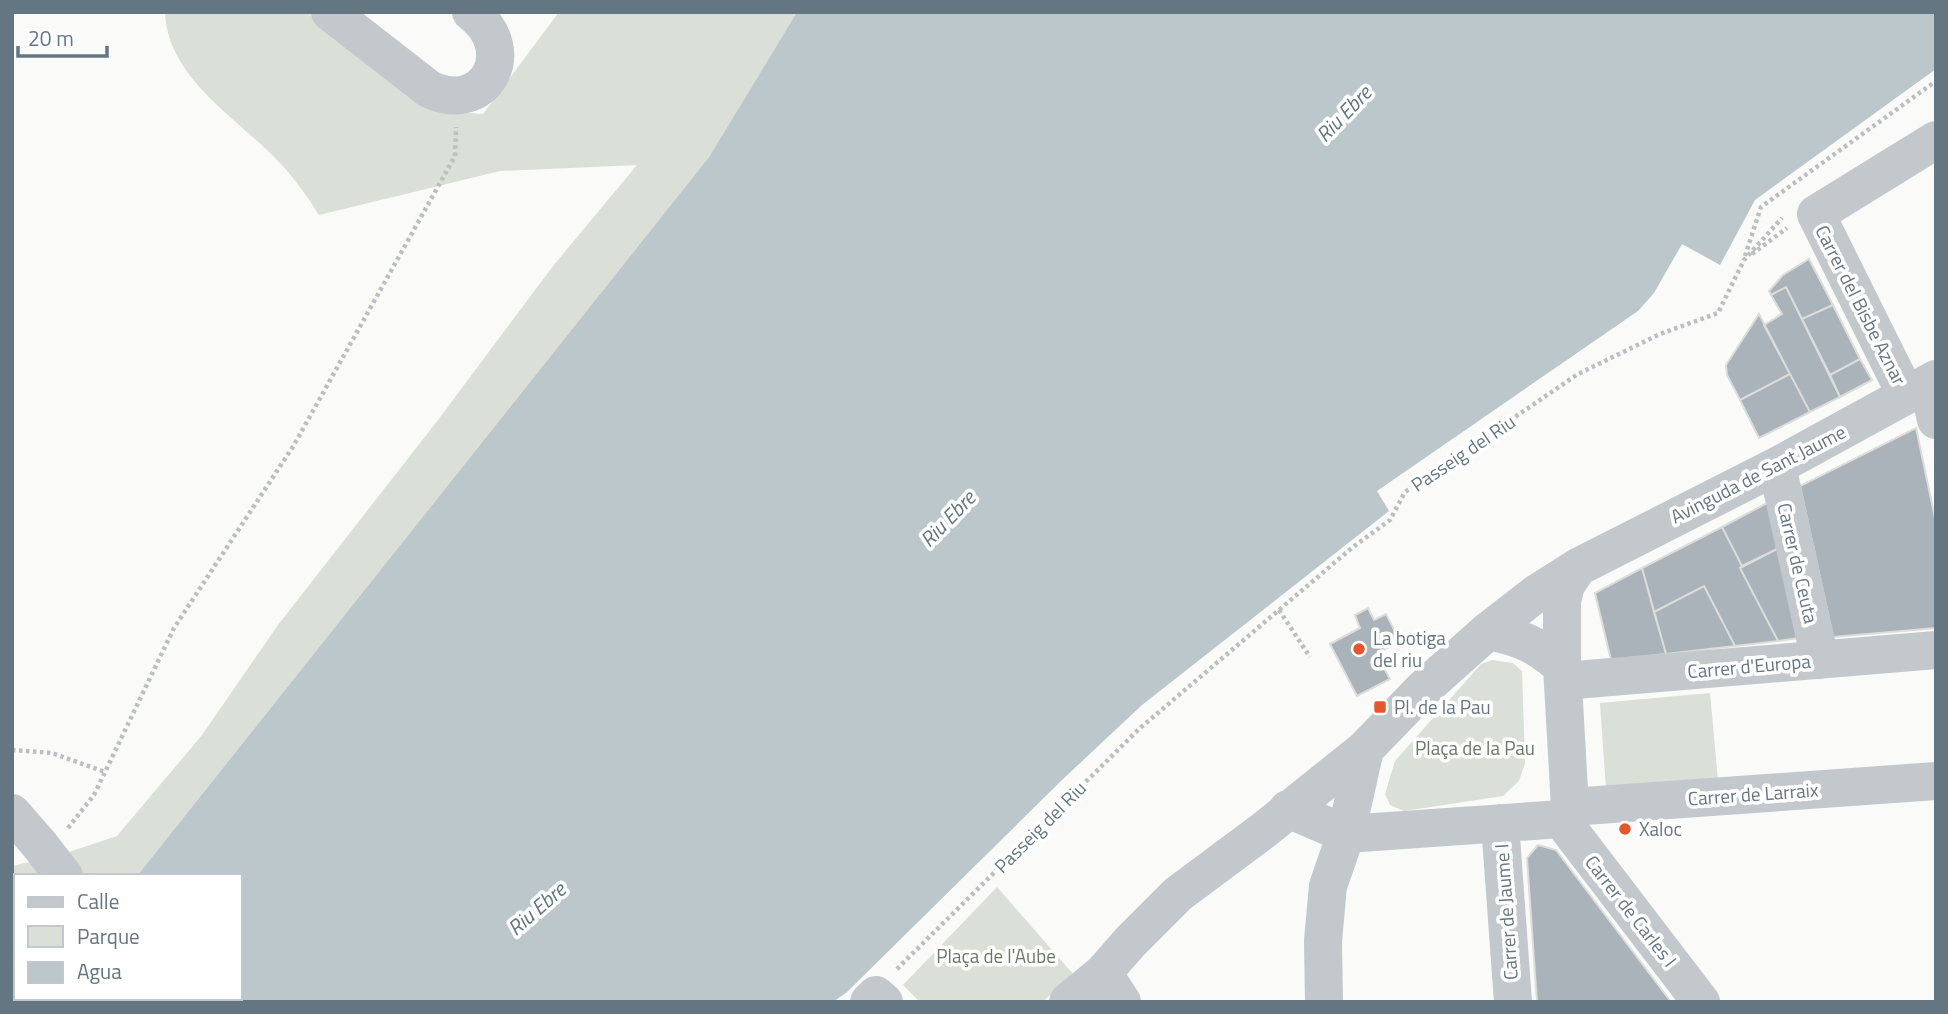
<svg xmlns="http://www.w3.org/2000/svg" width="1948" height="1014" font-family="'Titillium Web',sans-serif">
<style>
.green{fill:#dadfd7}
.water{fill:#bbc7cb}
.building{fill:#aab3b9;stroke:#dcdcda;stroke-width:2}
.lines{fill:none;stroke-linecap:round;stroke-linejoin:round}
.path{stroke:#bbbfc2;stroke-width:4.5;stroke-dasharray:3.5 3.5;stroke-linecap:butt}
.minor{stroke:#c3c8cc;stroke-width:38}
.minor-bridge{stroke:#c3c8cc;stroke-width:38}
.poi-dot{fill:#e4572e;stroke:#fff;stroke-width:2.5}
.labels{text-anchor:middle;stroke-width:7;stroke-linejoin:round;paint-order:stroke}
.street-label{font-size:19px;fill:#657683;stroke:#fff}
.poi-label{font-size:19px;fill:#657683;stroke:#fff;text-anchor:start}
.park-label{font-size:19px;fill:#687a64;stroke:#fff}
.water-label{font-size:21px;font-style:italic;fill:#60757c;stroke:#fff}
</style>
<rect width="100%" height="100%" fill="#fafaf8"/>
<path class="green" d="M165,12h143l123,98 52,4 76,-102h238l-88,145 -572,719h-121v122h16l-4,4h-16v-136l48,-11 57,-19 85,-101 76,-110 160,-205 115,-154 84,-101 -137,6 -181,44c-12,-19 -24,-36 -39,-52 -41,-44 -113,-85 -115,-151z
M1492,660l21,3 9,8 3,92 -6,18 -16,15 -99,15 -14,-6 -5,-11 10,-33 86,-97z
M1710,693l8,87 -112,9 -6,-86z
M997,887l77,88 -32,27h-122l-17,-17z"/>
<path class="water" d="M797,12h1139v57l-181,131 -35,65 -38,-21 -28,49 -16,18 -261,180 12,20 -247,194 -80,75 -215,212 -14,10h-805l4,-4h208v-122h-103l572,-719z"/>
<path class="building" d="M1809,259l24,46 -31,14 -16,-32 -15,8 -2,-4 14,-16z
M1786,287l54,110 -30,15 -46,-87 18,-11 -11,-19z
M1833,305l27,54 -30,16 -28,-56z
M1759,314l31,60 -50,26 -13,-25 -1,-10z
M1860,359l12,21 -32,17 -10,-22z
M1790,374l20,38 -51,26 -19,-38z
M1916,428l20,95v105l-103,9 -33,-151z
M1769,502l10,46 -37,18 -20,-39z
M1722,527l20,39 -2,2 38,73 -43,5 -31,-60 -50,26 -12,-44z
M1779,548l20,90 -21,3 -38,-73z
M1642,568l24,86 -55,6 -16,-67z
M1704,586l31,60 -69,8 -12,-42z
M1368,608l6,12 12,-6 14,27 -24,13 14,25 -33,17 -27,-52 30,-16 -5,-13z
M1538,845l18,5 115,152h-134l-10,-144z"/>
<g class="lines">
<path class="path" d="M1752,254l35,-26
M1745,256l16,-49 175,-126
M1279,610l31,47
M12,750l40,3 53,19
M68,828l26,-33 80,-167 120,-183 161,-289 1,-29
M12,887l4,-2
M897,969l242,-240 214,-182 37,-27 15,-28 173,-118 82,-40 58,-21 26,-53 38,-42"/>
<path class="minor" d="M330,12l99,77c54,27 94,-37 42,-77
M1928,383l8,37
M1906,395l-90,-181 120,-74
M1777,466l43,194
M1488,631c33,7 49,13 74,36
M1563,681l373,-31
M1570,807l366,-26
M1288,809l58,25 215,-15 9,-12 -8,-140v-66l4,-16 12,-18
M12,813l27,31
M1561,819l140,183
M1500,823l13,179
M1103,973l19,29
M160,998l3,4
M869,1002l7,-7 8,7
M1068,1002l35,-29 27,-31 48,-48 86,-64 101,-81 58,-60 65,-58 49,-38 41,-26 199,-101 159,-87
M1324,1002l-1,-61 5,-55 18,-52 19,-85"/>
<path class="minor-bridge" d="M39,844l25,32"/>
</g>
<g class="poi-dot">
<circle cx="1359" cy="649" r="7"/>
<rect x="1373" y="700" width="14" height="14" rx="3.5"/>
<circle cx="1625" cy="829" r="7"/>
</g>
<g class="labels">
<g class="street-label">
<text transform="translate(1861 305) rotate(63)" y="7">Carrer del Bisbe Aznar</text>
<text transform="translate(1463 453) rotate(-34)" y="7">Passeig del Riu</text>
<text transform="translate(1758 474) rotate(-27)" y="7">Avinguda de Sant Jaume</text>
<text transform="translate(1798 563) rotate(77)" y="7">Carrer de Ceuta</text>
<text transform="translate(1749 666) rotate(-5)" y="7">Carrer d'Europa</text>
<text transform="translate(1753 794) rotate(-4)" y="7">Carrer de Larraix</text>
<text transform="translate(1040 827) rotate(-45)" y="7">Passeig del Riu</text>
<text transform="translate(1631 911) rotate(52)" y="7">Carrer de Carles I</text>
<text transform="translate(1506 912) rotate(-94)" y="7">Carrer de Jaume I</text>
</g>
<g class="poi-label">
<text x="1373" y="645">La botiga<tspan x="1373" dy="22">del riu</tspan></text>
<text x="1394" y="714">Pl. de la Pau</text>
<text x="1639" y="836">Xaloc</text>
</g>
<g class="park-label">
<text x="1475" y="755">Plaça de la Pau</text>
<text x="996" y="963">Plaça de l'Aube</text>
</g>
<g class="water-label">
<text transform="translate(1344 114) rotate(-46)" y="7">Riu Ebre</text>
<text transform="translate(948 519) rotate(-46)" y="7">Riu Ebre</text>
<text transform="translate(537 909) rotate(-41)" y="7">Riu Ebre</text>
</g>
</g>
<rect width="1948" height="1014" fill="none" stroke="#657683" stroke-width="28"/>
<rect x="14" y="874" width="228" height="126" fill="#ffffff" stroke="#c1c8cd" stroke-width="2"/>
<rect x="28" y="897" width="35" height="10" fill="#c3c8cc" stroke="#c1c8cd" stroke-width="2"/>
<text x="77" y="909" font-size="21" fill="#657683">Calle</text>
<rect x="28" y="926" width="35" height="21" fill="#dadfd7" stroke="#c1c8cd" stroke-width="2"/>
<text x="77" y="944" font-size="21" fill="#657683">Parque</text>
<rect x="28" y="962" width="35" height="21" fill="#bbc7cb" stroke="#c1c8cd" stroke-width="2"/>
<text x="77" y="979" font-size="21" fill="#657683">Agua</text>
<path d="M18 46v10h89v-10" fill="none" stroke="#657683" stroke-width="3.5"/>
<text x="28" y="46" font-size="21" fill="#657683" stroke="#ffffff" stroke-width="5" paint-order="stroke">20 m</text>
</svg>
